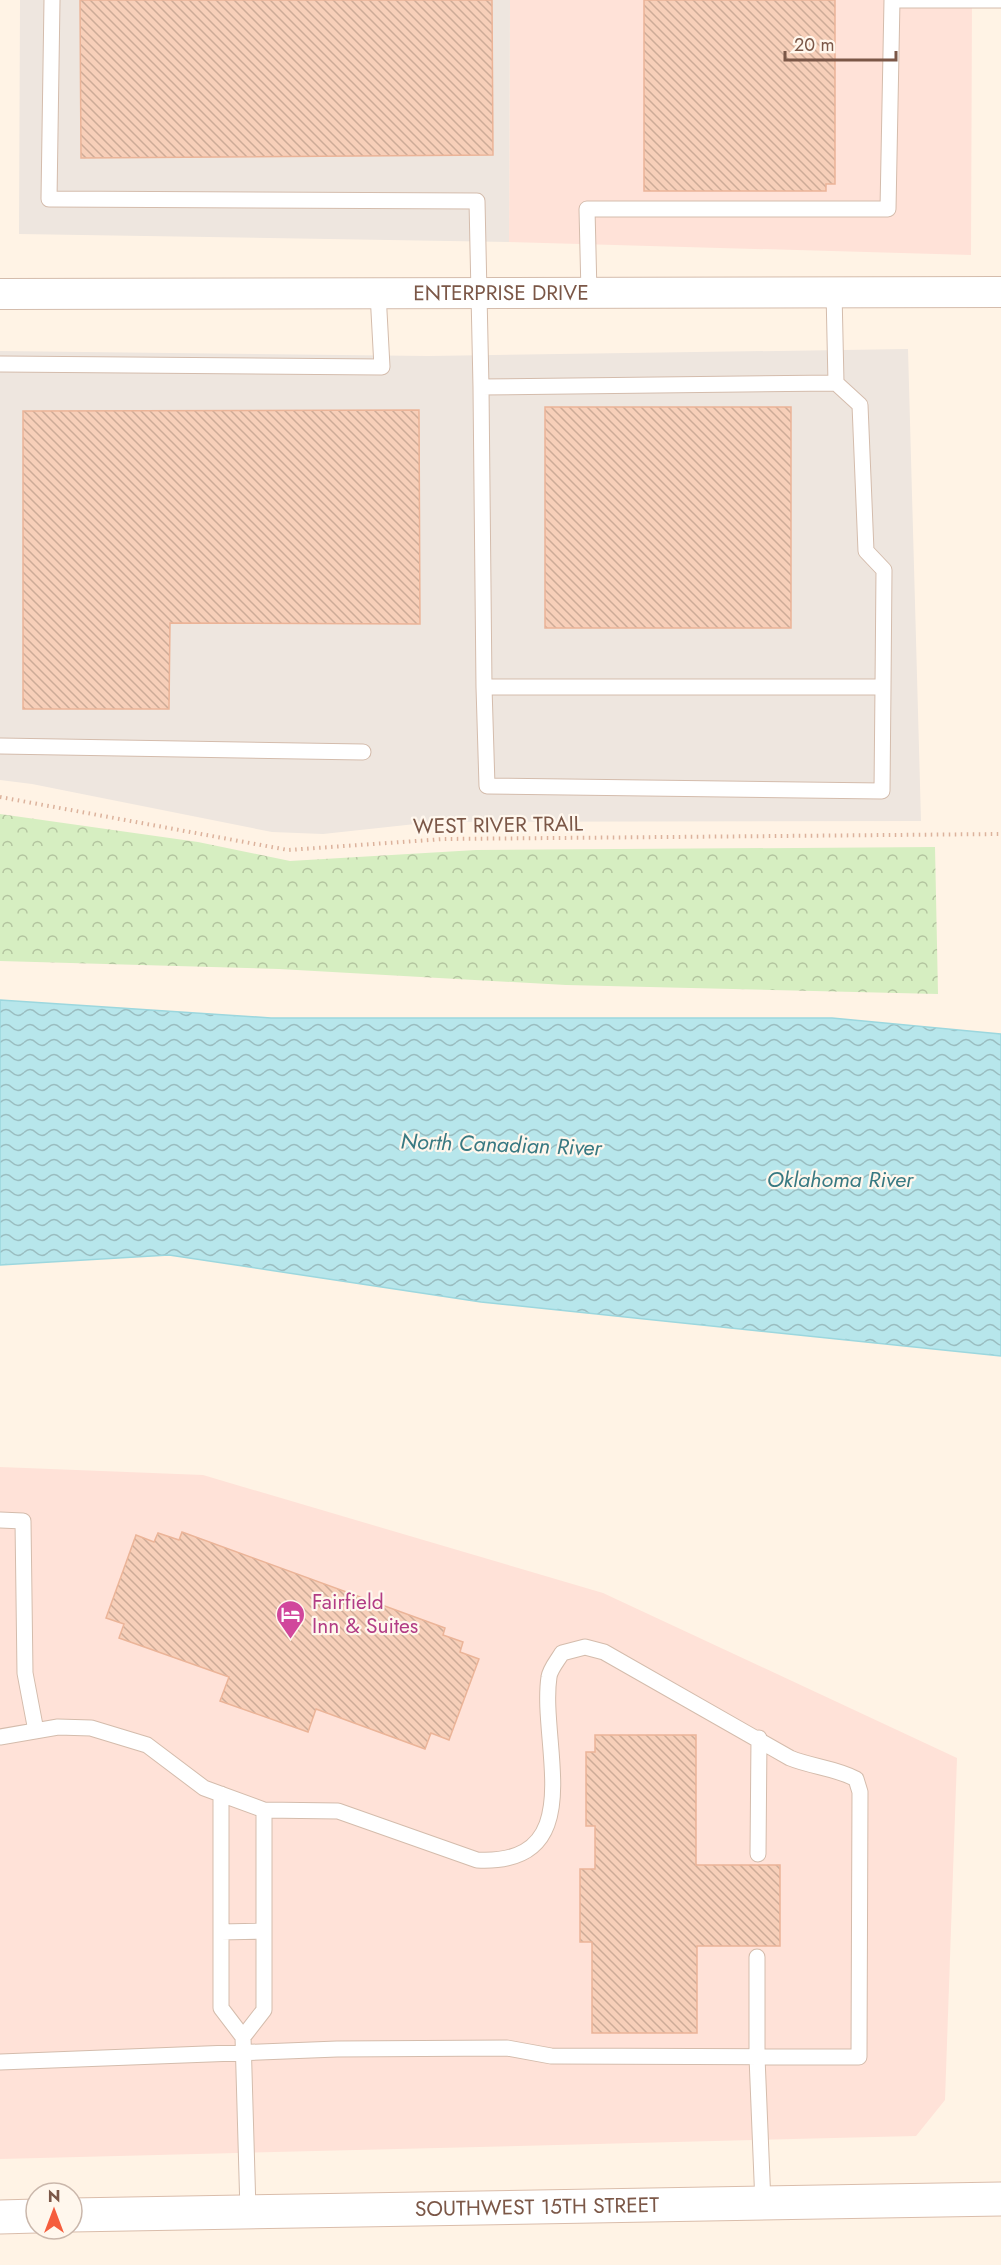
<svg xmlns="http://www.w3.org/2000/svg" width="1001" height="2265" font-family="Jost,sans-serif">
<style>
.commercial{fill:#ffe2d8}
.industrial{fill:#eee6df}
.forest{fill:url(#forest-crowns)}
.water{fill:url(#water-waves);stroke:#9cd7de;stroke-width:1.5}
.building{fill:url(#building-back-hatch);stroke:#ebb498;stroke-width:1.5}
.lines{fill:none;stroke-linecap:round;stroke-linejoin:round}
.lane-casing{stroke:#d4bcac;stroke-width:17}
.street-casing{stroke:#d4bcac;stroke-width:32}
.secondary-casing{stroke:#dabdab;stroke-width:35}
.path{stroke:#dcb29c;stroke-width:4;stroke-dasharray:1.5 4.5;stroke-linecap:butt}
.lane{stroke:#fff;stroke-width:15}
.street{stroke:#fff;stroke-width:30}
.secondary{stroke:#fff;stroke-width:33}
.labels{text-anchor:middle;stroke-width:4.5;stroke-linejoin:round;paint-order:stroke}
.street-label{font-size:21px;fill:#7b5747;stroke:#fff7ed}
.hotel-label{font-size:21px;fill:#b23c85;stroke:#fff7ed;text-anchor:start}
.water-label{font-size:22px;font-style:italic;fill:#387982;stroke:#fff7ed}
</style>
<defs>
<pattern id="forest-crowns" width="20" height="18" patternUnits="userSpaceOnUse" patternTransform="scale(1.5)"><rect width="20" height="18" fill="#d6eec1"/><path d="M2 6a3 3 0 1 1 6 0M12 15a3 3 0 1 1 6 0" fill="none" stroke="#b3c49f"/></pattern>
<pattern id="water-waves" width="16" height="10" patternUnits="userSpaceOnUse" patternTransform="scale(1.5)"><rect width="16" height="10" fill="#b7e6eb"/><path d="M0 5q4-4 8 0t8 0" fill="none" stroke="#9abdc0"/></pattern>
<pattern id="building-back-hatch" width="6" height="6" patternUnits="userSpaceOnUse" patternTransform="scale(1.5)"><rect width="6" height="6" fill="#f7cfb9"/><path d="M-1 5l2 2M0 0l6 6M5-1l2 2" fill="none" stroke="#cdab98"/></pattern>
</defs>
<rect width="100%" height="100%" fill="#fff3e5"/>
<path class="commercial" d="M510,0h462l-1,255 -462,-13z
M0,1467l203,8 400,118 354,165 -12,342 -29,36 -916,23z"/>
<path class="industrial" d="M20,0h490l-1,242 -490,-8z
M908,349l13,472 -487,1 -111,12 -51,-2 -240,-48 -32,-4v-429l428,5z"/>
<path class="forest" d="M0,814l198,28 92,19 186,-11 459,-3 3,147 -372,-9 -287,-16 -279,-8z"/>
<path class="water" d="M0,1000l271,18h561l169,16v322l-520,-54 -312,-47 -169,10z"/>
<path class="building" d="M80,0h412l1,155 -412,3z
M644,0h191v184h-9v7h-182z
M545,407h246v221h-246z
M419,410l1,214 -250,-1 -1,86h-146v-298z
M182,1532l263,96 -2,7 20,7 -3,10 19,7 -30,81 -18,-7 -6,16 -109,-40 -8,23 -88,-31 9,-24 -110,-39 5,-14 -18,-6 30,-83 18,7 4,-9 21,7z
M595,1735h101v130h84v81h-83v87h-105v-91h-12v-73h15v-43h-9v-74h9z"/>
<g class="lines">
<defs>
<path id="lane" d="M52,0l-3,199 428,2 4,186 355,-4 -2,-91
M589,293l-2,-84h301l4,-209h109
M0,364l382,3 -4,-74
M481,387l3,300h399l1,-117 -18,-19 -6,-146 -24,-22
M484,687l3,99 395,5 1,-104
M0,746l363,6
M0,1520l23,1 2,152 11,58
M0,1737l58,-10 33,1 56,17 57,43 60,22 74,1 139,49c115,6 62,-116 72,-183 1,-8 9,-17 13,-24l23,-6 19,5 186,106c22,9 46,10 66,21l4,13 -1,265 -308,-1 -44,-8 -170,1 -337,13
M221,1794v214l22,29 5,174
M758,1854l1,-116
M221,1932l42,-1
M757,1957v100l6,147
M243,2037l21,-27v-200"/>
<g id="street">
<path id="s1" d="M0,294l1001,-2"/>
</g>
<g id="secondary">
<path id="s2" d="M72,2215l929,-16"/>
<path d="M0,2217l36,-1"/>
</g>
</defs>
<use href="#lane" class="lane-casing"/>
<use href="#street" class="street-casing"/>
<use href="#secondary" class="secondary-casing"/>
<path class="path" d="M0,797l288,53 156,-11 557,-5"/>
<use href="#lane" class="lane"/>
<use href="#street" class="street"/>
<use href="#secondary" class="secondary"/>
</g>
<defs>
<symbol id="hotel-pin" viewBox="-11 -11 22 30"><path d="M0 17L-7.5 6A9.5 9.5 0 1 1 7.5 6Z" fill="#d1479c" stroke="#fff7ed"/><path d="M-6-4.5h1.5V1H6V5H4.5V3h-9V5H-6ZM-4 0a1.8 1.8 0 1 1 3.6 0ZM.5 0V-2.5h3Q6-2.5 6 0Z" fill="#fff"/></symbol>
</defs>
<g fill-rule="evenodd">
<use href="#hotel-pin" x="274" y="1598" width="33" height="45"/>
</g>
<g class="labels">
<g class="street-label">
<text dy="7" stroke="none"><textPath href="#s1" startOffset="501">ENTERPRISE DRIVE</textPath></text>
<text transform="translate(498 825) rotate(-1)" y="7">WEST RIVER TRAIL</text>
<text dy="7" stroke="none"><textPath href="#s2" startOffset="465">SOUTHWEST 15TH STREET</textPath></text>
</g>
<g class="hotel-label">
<text x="312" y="1609">Fairfield<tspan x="312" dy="24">Inn &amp; Suites</tspan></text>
</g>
<g class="water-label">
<text transform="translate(501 1144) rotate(2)" y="8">North Canadian River</text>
<text x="840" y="1187">Oklahoma River</text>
</g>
</g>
<g transform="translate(54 2211)"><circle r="28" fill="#fff7ed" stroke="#cab7ab" stroke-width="1.5"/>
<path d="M0-4.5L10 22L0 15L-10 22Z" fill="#f55d3d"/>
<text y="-9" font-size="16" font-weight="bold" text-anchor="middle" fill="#7b5747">N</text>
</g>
<path d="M785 51v9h111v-9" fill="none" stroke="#7b5747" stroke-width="3"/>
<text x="794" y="51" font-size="18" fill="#7b5747" stroke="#fff7ed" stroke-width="4.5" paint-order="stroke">20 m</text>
</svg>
